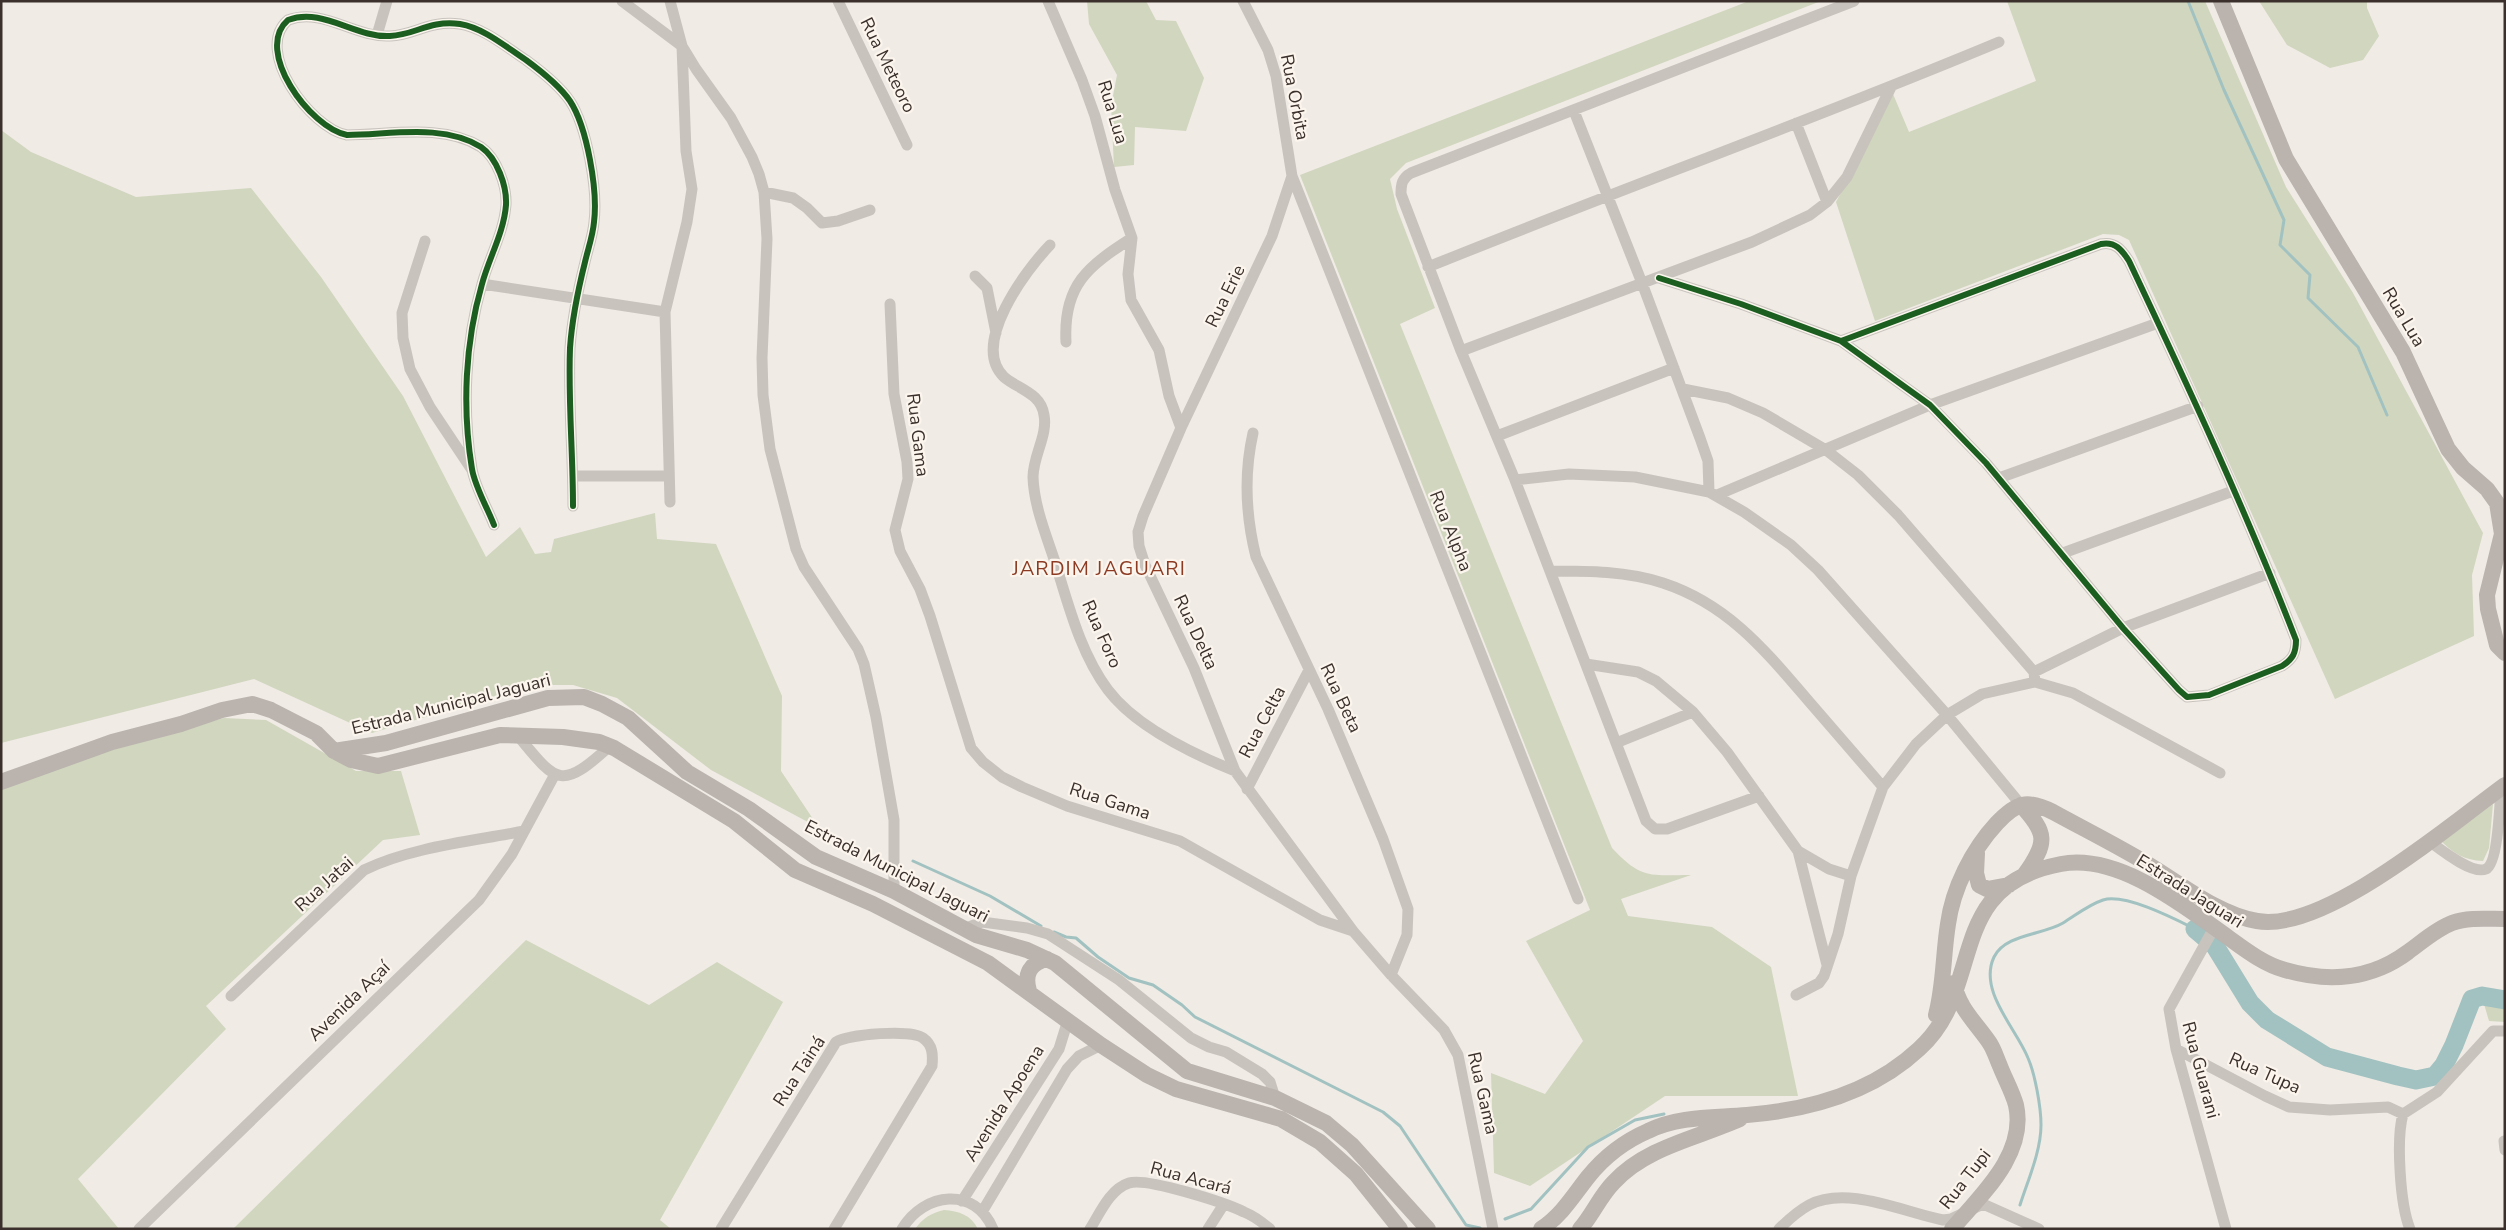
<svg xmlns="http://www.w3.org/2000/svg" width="2506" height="1230" font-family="'Nunito Sans',sans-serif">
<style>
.green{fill:#d1d6bf}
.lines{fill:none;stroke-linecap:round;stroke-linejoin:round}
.stream{stroke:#a1c2c1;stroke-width:3}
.river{stroke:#a1c2c1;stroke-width:19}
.street{stroke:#c9c3be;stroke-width:11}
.secondary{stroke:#bab3ae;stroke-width:16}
.cycleway-casing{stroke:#fbf5ee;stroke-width:9}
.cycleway{stroke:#1b5e20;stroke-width:6}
.labels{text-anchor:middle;stroke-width:4.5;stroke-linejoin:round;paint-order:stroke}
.street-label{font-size:18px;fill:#3b302b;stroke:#fbf5ee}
.quarter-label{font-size:20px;letter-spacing:1px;fill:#8c3b22;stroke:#fbf5ee}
</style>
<rect width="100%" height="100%" fill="#f0ebe5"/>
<path class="green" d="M1087,1h59l10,19 20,1 28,57 -18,53 -51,-4 -1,38 -20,2 -3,-61 6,-31 -28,-51z
M1749,1h72l-415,162 -16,16 7,30 38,99 -35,16 212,524c30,32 38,27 79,27l-70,24 7,17 84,11 59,40 27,129h-133l-135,90 -36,-13 -3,-100 54,21 38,-53 -57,-100 64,-31 -290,-735z
M2007,1h198l81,186 67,106 130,240 -11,42 2,61 -139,63 -206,-459 -10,-5 -16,-1 -228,87 -39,-119 57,-108 16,38 127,-51z
M2259,1h108v7l12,28 -16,24 -33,8 -43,-23z
M1,130l30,22 105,45 115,-9 70,89 82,119 83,161 34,-30 15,27 16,-2 3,-13 101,-26 2,26 59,5 66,152 -1,75 38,57 -108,-58 -94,-72 -44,-13h-40l-161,48 -118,-54 -253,64z
M224,718l42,2 90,51h45l19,64 -37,5 -177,166 20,23 -148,150 41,50h-118v-439l111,-42z
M2493,804l-4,44 -6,13c-19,-1 -28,-7 -41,-19z
M526,940l123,65 68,-43 66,40 -123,218 11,9h-438z
M2497,1001h8v21l-16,-1 -5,-17z
M944,1210c15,1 27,5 34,19h-63c8,-11 16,-16 29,-19z"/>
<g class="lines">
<path class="stream" d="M2188,1l36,89 60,130 -4,25 30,30 -2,23 50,49 29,68
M913,861l77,35 51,30
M1054,932l12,5 10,1 22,19 31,21 24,7 29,20 13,12 188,95 17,14 66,99 14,3
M2020,1205c8,-25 21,-54 21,-80 0,-18 -6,-51 -13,-67 -12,-30 -50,-67 -34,-101 11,-23 49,-22 69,-34 13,-8 25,-18 40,-23 22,-7 72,19 92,29
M1505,1219l26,-10 57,-62 47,-27 29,-6"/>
<path class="river" d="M2195,929l20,17 35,57 17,17 60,37 71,19 18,4 19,-4 9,-11 10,-20 18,-46 10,-3 23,4"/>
<path class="street" d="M622,1l60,45 14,23 35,49 21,39 7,17 5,18 3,47 -5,119 1,37 7,54 26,100 8,18 54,82 6,15 12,53 18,103v71
M670,1l12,45 4,105 6,38 -5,33 -22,90 5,190
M838,1l69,144
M1048,1l34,79 13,36 20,74 17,48 -4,36 3,26 28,50 10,46 12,32
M1243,1l25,49 8,26 16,100 286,723
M377,35l10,-34
M1574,111l68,172 58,155 8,23 1,31
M1796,123l31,79
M1292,176l-20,60 -91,192 -38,88 -5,16 1,14 6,19 49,103 41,103 118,160
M764,192l29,6 14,10 15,15 16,-2 32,-11
M425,241l-23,72 1,25 7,31 20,38 42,63
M1050,245c-24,25 -80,99 -46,132 14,12 37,16 40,38 4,20 -11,41 -11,62 1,30 14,60 23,88 13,42 25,89 52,125 28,37 85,64 127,81
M1428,267c190,-77 382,-146 571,-225
M975,276l12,12 9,45
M1659,278l82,26 100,37 89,64 56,58 137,165 56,62 8,7 22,-2 73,-29c11,-7 14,-13 14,-26 -50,-129 -108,-254 -167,-379 -7,-11 -14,-20 -28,-17l-260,97
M482,284l183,28
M890,304l4,90 13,68 1,17 -13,51 5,21 20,38 10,27 41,132 12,14 19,15 20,10 45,19 113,35 140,79 33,11 38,44 53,55 14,25 35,174
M1066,342c-3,-57 22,-76 66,-104
M1461,351l291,-109 58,-27 17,-13 20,-25 44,-90
M1683,389l45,9 35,15 63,37 32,25 40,40 136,157 1,10
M1253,433c-9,40 -7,84 3,124l72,152 55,130 25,70 -1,26 -16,40
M1497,436l177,-68
M573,476h96
M1999,478l199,-72
M1515,480l54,-6 66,3 74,15 35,20 47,33 27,25 129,145 74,90
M1717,495l213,-90 228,-82
M494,525c-7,-18 -19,-38 -22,-56 -10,-61 -7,-126 10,-185 7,-26 22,-52 24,-79 1,-19 -9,-47 -25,-58 -38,-24 -92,-12 -134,-12 -37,-7 -94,-85 -59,-115 35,-13 67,18 102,16 26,-1 38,-16 70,-12 24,4 46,23 66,36 15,11 33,25 44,41 17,26 28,89 24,121 -1,13 -6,27 -9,40 -7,28 -13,57 -15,86 -2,52 3,105 3,158
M2063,553l170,-62
M1550,571c38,0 77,0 113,12 64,21 101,66 143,115 26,30 51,59 77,89
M1586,664l52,8 18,9 37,31 34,40 71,99 29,114
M2034,672l89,-44 147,-55
M519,737c39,48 43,52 91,9
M1616,743l77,-31
M1247,789l62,-119
M1759,796l-92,33h-12l-9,-8 -131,-341 -54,-129 -60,-157c0,-10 1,-16 10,-21l443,-172
M2429,841c11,8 43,34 57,28 12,-5 14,-67 15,-81
M1798,851l31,18 22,7
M2214,928l-45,81 7,40 50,180
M964,929l18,-7 45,6 21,6 71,46 72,58 18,9 17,5 36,22 8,8 5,16
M1796,995l23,-12 5,-7 14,-42 13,-58 32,-89 33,-43 31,-29 35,-21 53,-12 38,11 147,80
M231,996l133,-126c47,-23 110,-29 160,-39
M2176,1049l89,47 24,11 41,3 58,-3 15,7
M2504,1141l1,9
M962,1201l97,-152 9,-29
M982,1212l85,-143 12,-13 22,-11
M139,1229l340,-329 33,-46 42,-78
M721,1229l115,-187c12,-8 76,-13 87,-4 10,7 10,17 9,28l-98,163
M902,1229c22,-37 73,-43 91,0
M1090,1229c10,-16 20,-40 39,-46 17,-6 97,20 115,29 10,4 18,10 26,17
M1208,1229l16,-25
M1779,1229c9,-9 19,-18 30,-24 38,-20 94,7 134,15l8,-1 32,-15 56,25
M2410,1229c-10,-24 -14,-90 -7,-115l34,-22 56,-61h12"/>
<path class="secondary" d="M2221,1l65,158 117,193 45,97 15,19 24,21 10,14 5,31 -15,61 1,14 9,36 8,8
M334,751l52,-8 162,-45 36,-1 18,7 26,14 59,54 62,37 67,48 78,34 82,44 51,15 28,13 132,108 88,27 51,25 26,22 76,84
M1,782l111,-40 69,-18 41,-14 30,-6 19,6 45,23 18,18 17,9 27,6 122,-31 63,2 36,5 15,6 120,73 61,49 78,34 115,59 113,82 46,30 29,14 105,30 39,23 36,32 44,55
M2021,805c26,28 27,37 4,69
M1977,853l-1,20 3,12 8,4 22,-4
M1029,991c-5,-17 1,-28 18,-32
M1936,1015c8,-30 7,-60 12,-91 5,-36 24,-74 49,-101 20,-21 30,-24 56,-11 31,17 63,33 93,51 34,20 71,51 111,58 67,12 193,-96 248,-136
M1541,1229c21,-14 32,-33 47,-52 16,-20 37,-36 60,-46 31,-15 65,-13 99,-16 62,-5 126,-23 172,-66 68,-61 23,-163 142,-185 58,-11 124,43 168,74 18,13 35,26 56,32 44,13 87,9 123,-18 14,-10 28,-23 44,-29 17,-6 35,-4 53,-4
M1580,1229c13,-15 20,-33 34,-47 32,-35 84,-44 126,-63
M1952,1229c29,-34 75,-75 64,-124 -4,-14 -11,-26 -16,-39 -4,-9 -6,-17 -11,-24 -13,-19 -31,-35 -35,-59"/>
<defs>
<path id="cycleway" d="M1659,278l82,26 100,37 89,64 56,58 137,165 56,62 8,7 22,-2 73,-29c11,-7 14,-13 14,-26 -50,-129 -108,-254 -167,-379 -7,-11 -14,-20 -28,-17l-260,97
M494,525c-7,-18 -19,-38 -22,-56 -10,-61 -7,-126 10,-185 7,-26 22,-52 24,-79 1,-19 -9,-47 -25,-58 -38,-24 -92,-12 -134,-12 -37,-7 -94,-85 -59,-115 35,-13 67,18 102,16 26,-1 38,-16 70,-12 24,4 46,23 66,36 15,11 33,25 44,41 17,26 28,89 24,121 -1,13 -6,27 -9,40 -7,28 -13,57 -15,86 -2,52 3,105 3,158"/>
</defs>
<use href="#cycleway" class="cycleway-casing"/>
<use href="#cycleway" class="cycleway"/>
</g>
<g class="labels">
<g class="street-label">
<text transform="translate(888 65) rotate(64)" y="6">Rua Meteoro</text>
<text transform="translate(1295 97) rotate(79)" y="6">Rua Orbita</text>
<text transform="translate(1113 112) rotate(73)" y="6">Rua Lua</text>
<text transform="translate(1225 296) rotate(-64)" y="6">Rua Erie</text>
<text transform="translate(2404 317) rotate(59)" y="6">Rua Lua</text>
<text transform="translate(918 435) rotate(83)" y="6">Rua Gama</text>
<text transform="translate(1451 531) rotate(68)" y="6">Rua Alpha</text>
<text transform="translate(1196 632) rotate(65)" y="6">Rua Delta</text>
<text transform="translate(1102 634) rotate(66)" y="6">Rua Foro</text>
<text transform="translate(1341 698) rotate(65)" y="6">Rua Beta</text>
<text transform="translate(451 704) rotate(-14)" y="6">Estrada Municipal Jaguari</text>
<text transform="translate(1262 722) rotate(-62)" y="6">Rua Celta</text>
<text transform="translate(1110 801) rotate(18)" y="6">Rua Gama</text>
<text transform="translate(897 871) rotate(27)" y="6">Estrada Municipal Jaguari</text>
<text transform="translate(324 884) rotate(-42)" y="6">Rua Jatai</text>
<text transform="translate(2190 891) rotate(32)" y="6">Estrada Jaguari</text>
<text transform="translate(349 1001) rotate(-44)" y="6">Avenida Açaí</text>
<text transform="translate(2201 1070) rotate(75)" y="6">Rua Guarani</text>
<text transform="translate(799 1071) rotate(-57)" y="6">Rua Tainá</text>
<text transform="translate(2265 1073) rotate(24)" y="6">Rua Tupa</text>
<text transform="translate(1483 1093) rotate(77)" y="6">Rua Gama</text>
<text transform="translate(1004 1103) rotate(-58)" y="6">Avenida Apoena</text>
<text transform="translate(1191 1178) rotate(15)" y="6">Rua Acará</text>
<text transform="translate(1965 1179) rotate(-52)" y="6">Rua Tupi</text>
</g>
<g class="quarter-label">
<text x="1099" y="575">JARDIM JAGUARI</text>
</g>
</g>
<rect width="2506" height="1230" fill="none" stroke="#3b302b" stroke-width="5"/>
</svg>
